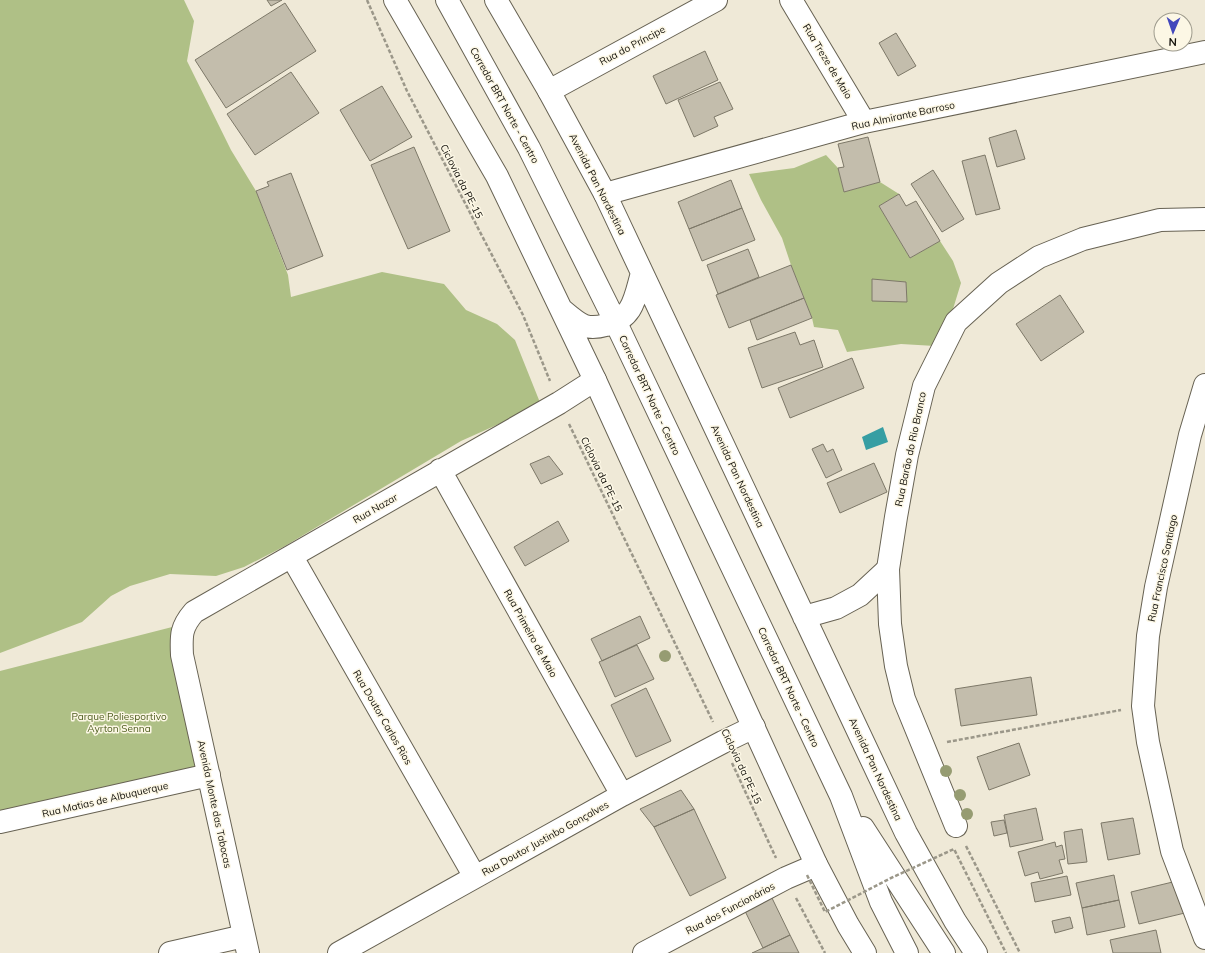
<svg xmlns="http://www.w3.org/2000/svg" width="1205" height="953" font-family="Mulish,sans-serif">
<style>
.green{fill:#afc086}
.water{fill:#369ea3}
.building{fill:#c3bdac;stroke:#7d7868}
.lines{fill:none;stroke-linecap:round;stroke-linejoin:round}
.minor-casing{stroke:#676253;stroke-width:24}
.highway-casing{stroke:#676253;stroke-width:24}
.path{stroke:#9b9789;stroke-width:2.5;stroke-dasharray:4 2;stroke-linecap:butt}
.minor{stroke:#fff;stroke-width:22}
.highway{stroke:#fff;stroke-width:22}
.path-bridge{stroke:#9b9789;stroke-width:2.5;stroke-dasharray:4 2;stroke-linecap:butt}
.tree{fill:#969c72}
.labels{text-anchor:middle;stroke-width:3;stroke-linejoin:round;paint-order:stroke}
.street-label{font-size:10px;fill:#12100a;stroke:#fcf7e5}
.park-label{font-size:10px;fill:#4e5d1f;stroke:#fcf7e5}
</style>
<rect width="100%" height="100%" fill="#efe9d7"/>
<path class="green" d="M0,0h184l10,21 -7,40 44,89 25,41 32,84 3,22 91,-25 62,12 22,26 31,14 18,16 26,65 -80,36 -176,105 -41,21 -28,9 -46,-2 -40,12 -19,10 -29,26 -82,31z
M826,155l12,13 6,24 36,-10 19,12 -20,12 31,52 30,-17 13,20 8,22 -8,26 -18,37 -34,-2 -54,8 -9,-22 -24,-3 -2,-9 -21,-53 -9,-27 -21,-38 -12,-26 45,-6z
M180,625l36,157 -216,46v-157z"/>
<path class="water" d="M883,427l5,15 -22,8 -4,-13z"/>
<path class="building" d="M267,0h15l-11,6z
M285,3l31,48 -90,57 -31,-48z
M896,33l20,33 -18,10 -19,-33z
M705,51l13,29 -52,24 -13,-28z
M291,72l28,41 -64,42 -28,-41z
M720,82l13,27 -19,8 4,9 -24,11 -16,-37z
M382,86l30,51 -42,24 -30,-51z
M1016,130l9,29 -28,8 -8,-29z
M868,137l12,45 -36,10 -6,-24 6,-1 -6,-23z
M414,147l36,84 -42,18 -37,-84z
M985,155l15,54 -24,6 -14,-54z
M933,170l31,49 -22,13 -31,-48z
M291,173l32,83 -36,14 -31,-79 13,-5 -2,-4z
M731,180l11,28 -53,21 -11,-27z
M899,194l7,12 10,-5 24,40 -30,17 -31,-52z
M742,208l13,32 -53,21 -13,-32z
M748,249l11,28 -41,17 -11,-29z
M791,265l13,33 -75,30 -13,-33z
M872,279l34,3 1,20 -35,-1z
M1060,295l24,37 -43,29 -25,-37z
M804,298l8,20 -55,22 -7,-20z
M795,332l5,13 14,-5 9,27 -61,21 -14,-40z
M852,358l12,30 -74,30 -12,-30z
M823,444l4,8 6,-3 9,21 -16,8 -14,-29z
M549,456l14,18 -22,10 -11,-20z
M874,463l13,29 -47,21 -13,-30z
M558,521l11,20 -44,25 -11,-19z
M640,616l10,22 -48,23 -11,-22z
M637,645l17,34 -39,18 -16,-35z
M1031,677l6,38 -76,11 -6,-37z
M646,688l25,53 -35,16 -25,-52z
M1019,743l11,32 -41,15 -12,-33z
M681,790l13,19 -40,18 -14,-18z
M1036,808l7,32 -33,7 -6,-32z
M694,809l32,69 -36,18 -36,-69z
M1133,818l7,36 -32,6 -7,-37z
M1004,820l3,13 -13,3 -3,-14z
M1082,829l5,33 -19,2 -4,-32z
M1055,842l1,5 6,-2 3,14 -6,1 4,13 -23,6 -2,-7 -13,4 -7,-24z
M1114,875l5,25 -37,8 -6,-25z
M1067,876l4,19 -36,7 -4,-19z
M1181,880l8,32 -50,12 -8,-32z
M771,896l19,39 -27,13 -19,-39z
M1119,900l6,27 -38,8 -5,-27z
M1070,917l3,11 -18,5 -3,-12z
M1156,930l5,23h-48l-3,-13z
M790,935l9,18h-47l11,-5z"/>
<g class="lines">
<defs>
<path id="minor" d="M447,0l82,148 87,175 225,473 40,106 26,51
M791,0l73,122
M549,91l167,-91
M605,194l259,-72 341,-70
M1205,385l-15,50 -34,152 -8,49 -5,70 5,36 24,109 33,87
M440,470l182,325
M292,557l183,320
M0,822l209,-47
M956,826l-52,-127 -8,-33 -6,-42 -2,-55 8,-52 11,-62 17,-69 32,-64 43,-39 40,-26 44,-18 77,-19 45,-1
M863,828l81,125
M170,953l74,-17
M248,953l-66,-298c-1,-20 -1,-28 12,-43l365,-209 36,-23
M339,953l283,-158 101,-53 31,-15
M644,953l142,-75 21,-9 9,-5"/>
<path id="highway" d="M395,0l102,176 98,204 221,484 32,61 17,28
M496,0l53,91 56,103 301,639 49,88 21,32
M562,310c6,5 16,14 23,16 7,2 14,1 21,-1 28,-7 29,-28 36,-52
M804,617l32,-9 24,-13 28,-26"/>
</defs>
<use href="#minor" class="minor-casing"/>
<use href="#highway" class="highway-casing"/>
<path class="path" d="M367,0l40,91 116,224 27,66
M569,424l144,298
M947,742l174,-32
M732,763l44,95
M966,846l54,107
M796,898l29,55"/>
<use href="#minor" class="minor"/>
<use href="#highway" class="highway"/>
<path class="path-bridge" d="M807,875l18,37 66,-34 63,-29 52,104"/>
</g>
<g class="tree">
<circle cx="665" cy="656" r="6"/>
<circle cx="946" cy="771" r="6"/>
<circle cx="960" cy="795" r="6"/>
<circle cx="967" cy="814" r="6"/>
</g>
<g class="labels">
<g class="street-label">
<text transform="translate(632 45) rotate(-28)" y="4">Rua do Príncipe</text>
<text transform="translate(828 61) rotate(59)" y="4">Rua Treze de Maio</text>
<text transform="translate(505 105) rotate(61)" y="4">Corredor BRT Norte - Centro</text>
<text transform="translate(903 115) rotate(-12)" y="4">Rua Almirante Barroso</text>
<text transform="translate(462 181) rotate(63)" y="4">Ciclovia da PE-15</text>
<text transform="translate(598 184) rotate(63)" y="4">Avenida Pan Nordestina</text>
<text transform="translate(650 395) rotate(65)" y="4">Corredor BRT Norte - Centro</text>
<text transform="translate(910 449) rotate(-78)" y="4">Rua Barão do Rio Branco</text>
<text transform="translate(602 474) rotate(64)" y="4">Ciclovia da PE-15</text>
<text transform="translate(738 476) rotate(65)" y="4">Avenida Pan Nordestina</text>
<text transform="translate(375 508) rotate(-30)" y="4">Rua Nazar</text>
<text transform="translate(1162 568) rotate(-78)" y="4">Rua Francisco Santiago</text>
<text transform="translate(531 633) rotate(61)" y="4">Rua Primeiro de Maio</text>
<text transform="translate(789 687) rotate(65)" y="4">Corredor BRT Norte - Centro</text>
<text transform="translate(383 717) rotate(60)" y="4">Rua Doutor Carlos Rios</text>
<text transform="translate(742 766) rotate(65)" y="4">Ciclovia da PE-15</text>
<text transform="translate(876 769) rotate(65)" y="4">Avenida Pan Nordestina</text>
<text transform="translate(105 799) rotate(-13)" y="4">Rua Matias de Albuquerque</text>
<text transform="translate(215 804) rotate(78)" y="4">Avenida Monte das Tabocas</text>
<text transform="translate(545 838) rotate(-29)" y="4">Rua Doutor Justinbo Gonçalves</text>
<text transform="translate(730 908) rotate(-28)" y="4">Rua dos Funcionários</text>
</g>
<g class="park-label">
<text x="119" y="720">Parque Poliesportivo<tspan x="119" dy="12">Ayrton Senna</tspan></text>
</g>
</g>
<g transform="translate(1173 32) rotate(182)"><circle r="19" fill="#fcf7e5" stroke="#9e9b8d"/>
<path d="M0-3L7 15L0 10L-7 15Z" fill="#4247bc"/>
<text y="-6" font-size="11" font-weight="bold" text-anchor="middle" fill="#12100a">N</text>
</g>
</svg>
